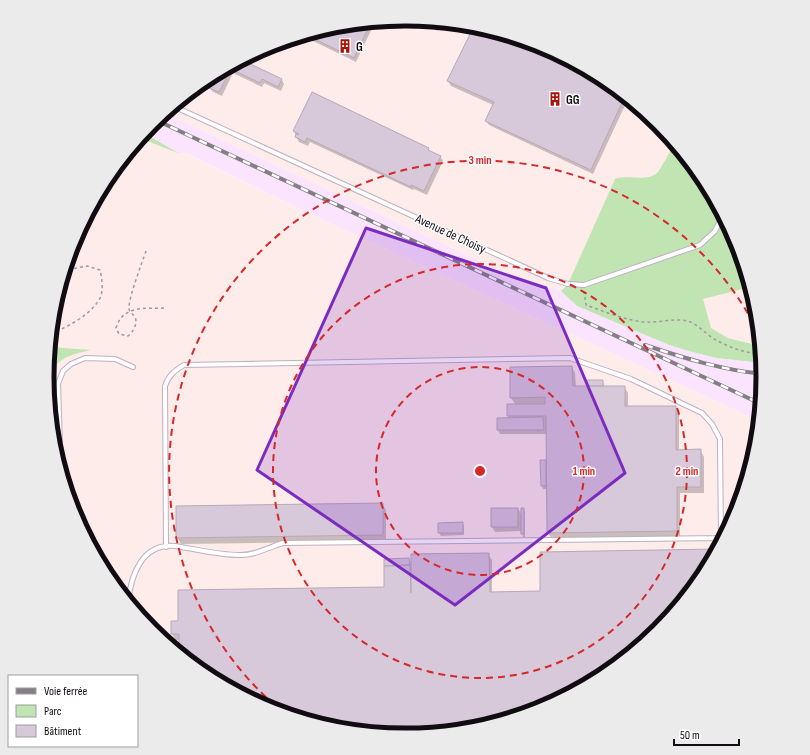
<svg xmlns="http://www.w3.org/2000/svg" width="810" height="755" font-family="'Sofia Sans Condensed',sans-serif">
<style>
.built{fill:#fbe5fe}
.industrial{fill:#fdecea}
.green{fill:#c1e4b3}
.shadow{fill:#0003}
.building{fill:#d7c8da;stroke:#b7a8ba}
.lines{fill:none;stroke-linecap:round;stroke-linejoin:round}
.lane-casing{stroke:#beafc1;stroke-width:6}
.path{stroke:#9e9a9f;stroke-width:1.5;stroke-dasharray:3 3;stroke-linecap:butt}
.lane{stroke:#fff;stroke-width:4}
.rail-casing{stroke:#847f85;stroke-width:4}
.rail{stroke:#fff;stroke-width:2.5;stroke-dasharray:8;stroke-linecap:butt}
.marked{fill:#7b2cbf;fill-opacity:0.2;stroke:#7b2cbf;stroke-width:3;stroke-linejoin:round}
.ring{fill:none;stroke:#d62828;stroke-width:2;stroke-dasharray:7 5}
.labels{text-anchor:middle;stroke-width:3;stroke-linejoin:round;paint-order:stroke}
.poi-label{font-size:13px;font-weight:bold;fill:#110b12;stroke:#fff;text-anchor:start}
.street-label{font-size:13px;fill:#110b12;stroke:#fff}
.rim{fill:none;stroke:#110b12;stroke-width:5}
.centre{fill:#d62828;stroke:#fff;stroke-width:2}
.ring-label{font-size:12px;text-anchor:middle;font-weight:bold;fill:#d62828;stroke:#fff;stroke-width:3;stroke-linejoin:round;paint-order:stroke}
</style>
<rect width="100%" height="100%" fill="#fcf9fd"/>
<path class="built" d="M165,113l328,154 68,24 16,15 92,39 23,7 25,6 45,5 1,15 -4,43 -451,-208 -122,-60 -6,1 -36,-21 8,-9z"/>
<path class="industrial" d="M405,19l70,7 67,20 62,34 55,44 44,55 33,62 21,67 3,38 -32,-8 -17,-10 -150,-37 -68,-24 -328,-154 41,-34 62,-33 67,-20z
M144,133l35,21 6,-1 123,60 451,208 -2,27 -21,67 -33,62 -45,54 -54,45 -62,33 -67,20 -70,7 -70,-7 -67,-20 -62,-34 -55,-44 -44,-55 -33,-62 -21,-67 -6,-70 6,-70 21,-67 33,-62z"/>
<path class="green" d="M144,133l36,21 -40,-16z
M673,141l30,38 33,62 14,46 -47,12 8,29 17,10 32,8 2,17 -45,-5 -25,-6 -23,-7 -92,-39 -16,-15 7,-7 47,-105c13,-5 32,4 43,-7 3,-4 5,-9 8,-13 3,-6 7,-11 7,-18z
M89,213l4,9 -13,6z
M50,347l41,3c-13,3 -30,6 -38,19 -6,10 -2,46 -2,59l-4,-51z"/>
<path class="shadow" d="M415,20l26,3 -3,8z
M375,22l-19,40 -53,-26 32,-10z
M501,39l41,7 62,34 24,19 -35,75 -104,-49 -3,-4 7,-16 -42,-19 -3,-5z
M241,61l41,19 2,4 -3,7 -17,-8 -2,4 -29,-14 -11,23 -9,-4 -3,-4 2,-3 -8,-4z
M294,131l134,18 2,3 10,4 3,5 -16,34 -13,-6 -1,1 -103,-48 -2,4 -9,-4z
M572,367l3,6 1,14h13l14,-6 1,6h20l4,6v14h47l4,6v38l21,-1 4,7v36h-24v44l-128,2 -4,-6v-44h-5l-1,-3 -1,-25h5l1,3v-30h-47l-2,-4 12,-11 -2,-3v-11h8l-5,-7z
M382,504l4,6v31l-205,3 -4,-7z
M492,509h26l4,6 2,-6 1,3v25h-2l-1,-6 -27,1 -3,-5z
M462,523l2,3v9l-23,1 -2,-3v-9z
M715,550l1,2 -13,25 -45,54 -54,45 -62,33 -67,20 -70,7 -70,-7 -67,-20 -62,-34 -26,-21v-14h-4l-4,-6 8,-12 205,-34 24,-29 3,5 76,-10 4,6v33l49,-1z"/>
<path class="building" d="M422,21l15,1 -2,5z
M371,22l-17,36 -48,-23 29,-9z
M474,26l27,11 1,-3 40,12 62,34 21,16 -34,74 -106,-49 9,-19 -47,-21z
M242,60l40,19 -4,8 -16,-8 -2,4 -29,-14 -12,23 -10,-4 3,-6 -6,-3z
M312,92l117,56 -1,2 13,6 -17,35 -13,-6v2l-104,-49 -2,4 -10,-5 1,-3 2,1 1,-1 -6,-3z
M572,366l1,20h52v20h51v44l25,-1v38h-24v44l-130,2 -1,-117h-39v-12h38v-7l-35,1v-31z
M587,380h16v6h-16z
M543,417l1,13h-47v-12z
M540,460h6v26h-5z
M383,503v32l-207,3v-32z
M491,508h27v19h-27z
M521,508h3v26h-3z
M463,522v11h-25v-10z
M716,549v3l-13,25 -45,54 -54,45 -62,33 -67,20 -70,7 -70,-7 -67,-20 -62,-34 -27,-21v-20h-8v-13h7v-31l206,-3v-21l26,-1 1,28v-39l78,-1 1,39 50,-1v-39z
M409,558l1,7 -26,1v-7z"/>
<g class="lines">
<defs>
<path id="lane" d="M173,106l375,172 20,6 16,1 116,-40 15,-14 8,-16
M56,457l4,-11 -2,-62 5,-13 8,-7 14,-6 30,1 18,8
M166,547l-1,-161c4,-11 9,-15 19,-21l386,-7 61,21 71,34 10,11 8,15 1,104
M128,602c3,-27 14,-59 47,-56 21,3 42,9 64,9 15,1 30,-8 44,-12l438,-5"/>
</defs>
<use href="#lane" class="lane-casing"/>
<path class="path" d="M146,251c-4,12 -18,48 -17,58 1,4 4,5 6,8 3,7 -2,15 -7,19l-9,-2 -3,-6c7,-24 31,-19 51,-20
M584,291l2,14c17,6 41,16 59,17 14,1 29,-4 43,-1 10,3 19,15 30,20 14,8 28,11 43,14
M51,334c17,-8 37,-17 48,-34 5,-7 3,-22 1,-30l-13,-4 -16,3 -9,12 -5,17 -5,28"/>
<use href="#lane" class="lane"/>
<defs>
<path id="rail" d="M156,120l605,284
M645,345c39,13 77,25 118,29"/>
</defs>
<use href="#rail" class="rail-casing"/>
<use href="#rail" class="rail"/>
</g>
<path class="marked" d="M366,228l180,60 79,185 -170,132 -198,-135z"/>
<g class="ring">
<circle cx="480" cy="471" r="104"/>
<circle cx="480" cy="471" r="207"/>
<path d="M284 713A311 311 0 1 1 758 332"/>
</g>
<defs>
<symbol id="building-bare" viewBox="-9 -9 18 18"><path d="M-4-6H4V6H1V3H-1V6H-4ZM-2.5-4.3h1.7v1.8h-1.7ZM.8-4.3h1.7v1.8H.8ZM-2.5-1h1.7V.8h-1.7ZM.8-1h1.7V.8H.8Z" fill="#a71407" stroke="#fff" stroke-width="2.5" paint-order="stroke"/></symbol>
</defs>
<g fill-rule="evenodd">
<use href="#building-bare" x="335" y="36" width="20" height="20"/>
<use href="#building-bare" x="545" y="89" width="20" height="20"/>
</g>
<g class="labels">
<g class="poi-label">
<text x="356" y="51">G</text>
<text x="566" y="104">GG</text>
</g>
<g class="street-label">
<text transform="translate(451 233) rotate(25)" y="5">Avenue de Choisy</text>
</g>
</g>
<path d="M0 0H810V755H0ZM54 377a351 351 0 1 1 702 0a351 351 0 1 1-702 0Z" fill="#ecebec" fill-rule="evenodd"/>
<path class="rim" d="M54 377a351 351 0 1 1 702 0a351 351 0 1 1-702 0Z"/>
<circle cx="480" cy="471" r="6" class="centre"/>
<g class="ring-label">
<text x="480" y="164">3 min</text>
<text x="584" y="475">1 min</text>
<text x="687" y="475">2 min</text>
</g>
<rect x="8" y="675" width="130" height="72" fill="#ffffff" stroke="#a09da0"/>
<rect x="16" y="688" width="20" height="6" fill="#847f85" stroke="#a09da0"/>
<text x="44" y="695" font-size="12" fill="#110b12">Voie ferrée</text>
<rect x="16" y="705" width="20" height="12" fill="#c1e4b3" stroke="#a09da0"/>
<text x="44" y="715" font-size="12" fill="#110b12">Parc</text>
<rect x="16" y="725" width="20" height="12" fill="#d7c8da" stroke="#a09da0"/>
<text x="44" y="735" font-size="12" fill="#110b12">Bâtiment</text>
<path d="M674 739v6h65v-6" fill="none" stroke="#110b12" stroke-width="2"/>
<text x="680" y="739" font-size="12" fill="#110b12" stroke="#ffffff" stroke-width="3" paint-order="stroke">50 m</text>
</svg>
